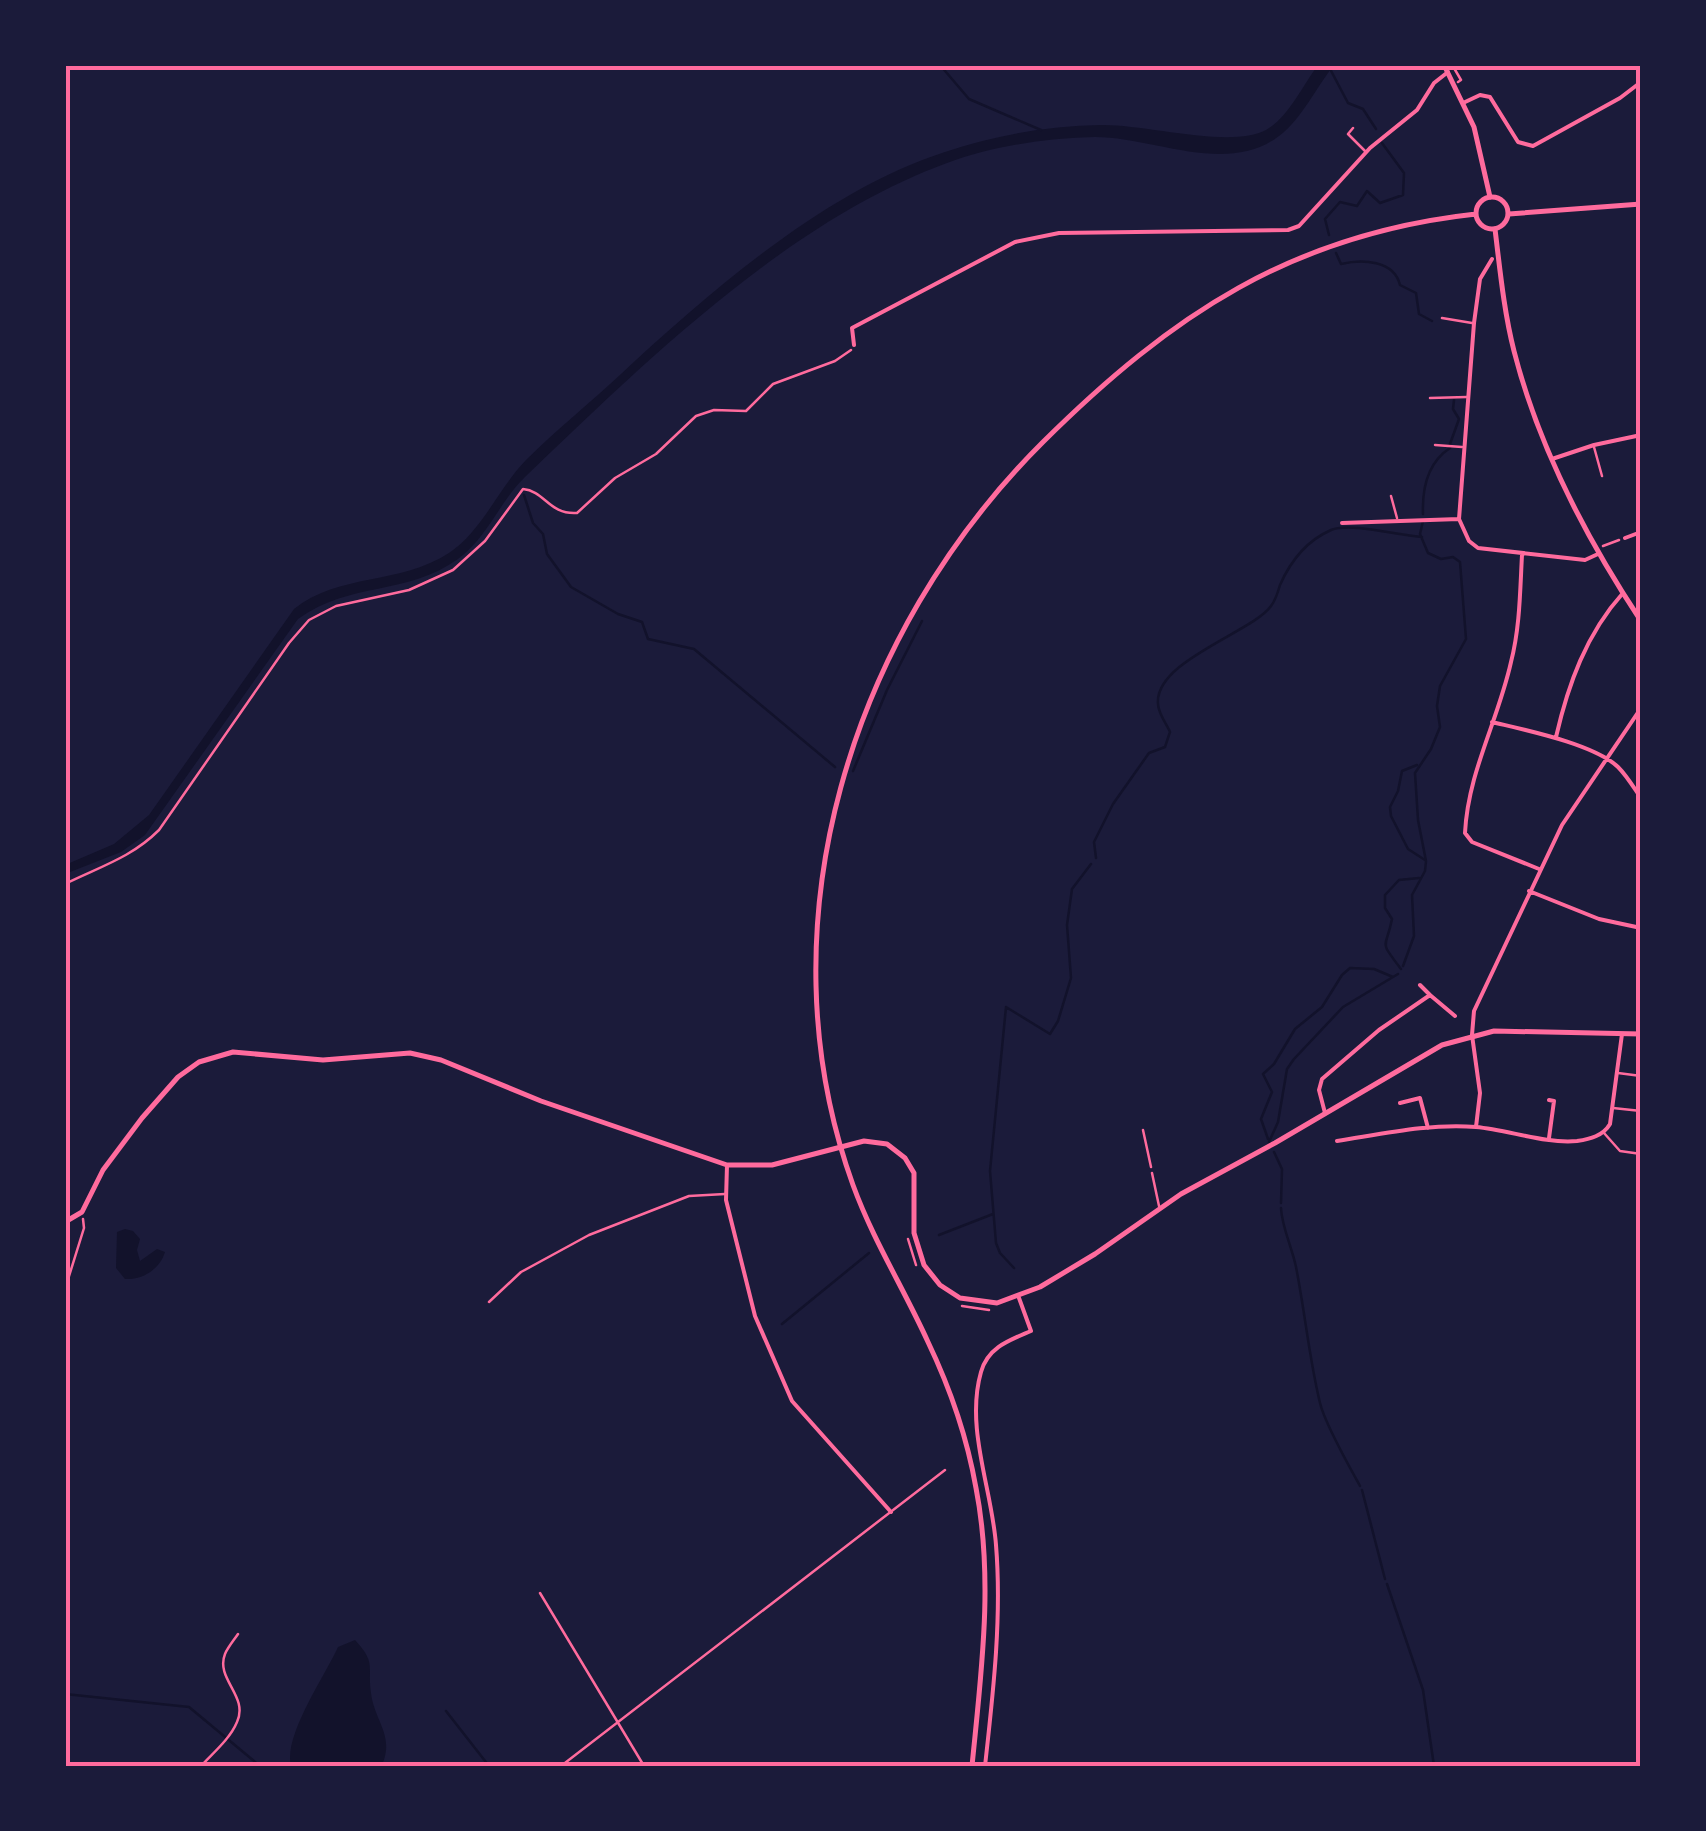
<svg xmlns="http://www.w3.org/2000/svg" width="1706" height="1831" font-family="Cabin,sans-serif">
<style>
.water{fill:#12122b}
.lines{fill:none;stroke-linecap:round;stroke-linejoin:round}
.stream{stroke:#12122b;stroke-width:2.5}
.path{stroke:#ff6b9d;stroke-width:2.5}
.service{stroke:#ff6b9d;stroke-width:2.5}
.minor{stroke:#ff6b9d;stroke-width:4}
.tertiary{stroke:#ff6b9d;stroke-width:5}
.secondary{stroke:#ff6b9d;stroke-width:5}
.neatline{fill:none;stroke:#ff6b9d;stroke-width:4}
</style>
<rect width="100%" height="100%" fill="#1b1b3a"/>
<path class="water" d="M1318,65h16c-17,21 -32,54 -55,71 -52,40 -125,1 -184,1 -49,1 -102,9 -148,26 -159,58 -302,199 -422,314 -25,24 -38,61 -67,82 -52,37 -107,22 -160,60l-153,216 -24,17 -56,22v-9l49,-21 35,-29 145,-206c45,-36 106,-24 155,-56 33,-22 49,-64 77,-93 30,-30 64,-57 95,-86 89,-83 207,-185 324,-222 51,-17 102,-26 156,-27 44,-1 130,24 165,5 22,-12 37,-45 52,-65z
M125,1229l8,2 7,8 -3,11 3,11 17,-12 8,3c-5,17 -22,28 -40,27l-9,-11 1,-36z
M355,1640c22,24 12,26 16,53 3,27 24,43 11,72l-91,1c-8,-30 34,-90 47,-119z"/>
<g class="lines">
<path class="stream" d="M940,65l29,34 72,31
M1328,65l20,38 15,6 13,20
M1329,235l-4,-16 15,-17 17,4 10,-15 13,12 23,-8 1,-22 -22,-30
M1336,253l5,11c21,-5 53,-4 59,21l16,8 3,21 13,7
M1450,444l9,-25 -6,-10 1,-9
M524,495l9,28 10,11 4,20 24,33 47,27 24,8 6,17 46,10 141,118
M1423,514c-1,-26 4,-51 27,-66
M1417,765l-15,6 -4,20 -8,16 1,9 17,33 17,11
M853,771l34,-81 35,-69
M1096,858l-2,-16 19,-38 36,-51 16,-6 5,-15c-3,-7 -12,-19 -12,-28 -4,-43 95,-72 113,-98 4,-5 7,-14 9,-21 11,-25 26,-44 51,-55 20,-8 69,6 91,7
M1403,966l11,-30 -2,-41 13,-24 1,-10 -8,-41 -3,-47 16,-24 9,-22 -3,-21 3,-20 26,-47 -6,-77 -7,-5 -12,2 -13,-6 -8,-19 3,-13
M1401,969c-23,-30 -15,-19 -9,-50l-7,-11v-13l14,-15 20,-2
M1268,1139l-7,-20 11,-27 -9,-18 11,-10 21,-35 27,-22 20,-32 8,-7 24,1 19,8
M1269,1142l9,-20 9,-53 7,-10 49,-52 55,-33
M1274,1152l8,17 -1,34
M1281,1208c1,20 11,39 15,59 9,45 13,91 24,136 5,21 29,63 40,83
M939,1235l54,-21
M1014,1268l-14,-15 -4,-10 -6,-72 16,-164 44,27 8,-13 13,-43 -4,-53 5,-36 19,-25
M782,1324l87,-71
M1362,1490l23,89
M1387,1584l36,106 11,76
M65,1694l124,13 71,59
M446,1711l43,55"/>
<path class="path" d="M1454,68l7,12 -3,2
M1603,546l16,-6
M65,884c34,-17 66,-26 94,-54l130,-187 20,-23 27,-14 73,-16 44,-20 32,-29 38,-52c22,2 26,26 54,24l38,-35 41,-24 40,-38 18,-6 32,1 27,-27 62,-23 16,-11
M1143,1130l8,37
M908,1239l8,26
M65,1289l19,-61 -1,-9
M962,1306l27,4"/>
<path class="service" d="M1353,128l-5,6 18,18
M1442,318l30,5
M1430,398l37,-1
M1435,445l27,2
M1594,447l8,29
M1391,496l6,22
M1618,1073l23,3
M1613,1108l28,3
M1604,1133l16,18 21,3
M1152,1173l7,33
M489,1302l32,-30 68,-37 100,-39 36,-2
M540,1593l104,173
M201,1766c12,-13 29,-27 36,-44 12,-26 -22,-43 -12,-68 3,-7 9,-14 13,-20
M561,1766l384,-296"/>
<path class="minor" d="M1463,103l17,-8 10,2 28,45 15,4 87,-48 21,-16
M854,345l-2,-17 163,-86 44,-9 229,-3 11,-4 71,-78 47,-38 17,-27 14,-11
M1552,459l42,-14 47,-10
M1459,519l10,22 9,7 107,12 13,-6
M1342,523l117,-4 15,-196 6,-44 12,-20
M1625,538l16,-6
M1522,555c-2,36 -2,72 -11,107 -13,59 -43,110 -46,171l7,9 67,27
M1492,722c33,8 102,22 126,45 9,9 16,21 23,31
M1556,737c12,-52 30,-103 67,-144
M1529,891l70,28 42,9
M1420,985l10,10
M1549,1100l5,1 -5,37
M1400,1103l20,-5 8,30
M1325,1113l-6,-23 3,-11 57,-49 51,-35 25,21
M1476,1127l4,-34 -8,-58 2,-24 88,-186 79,-117
M1337,1141c45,-7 94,-18 139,-14 33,3 69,17 101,14 13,-2 26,-5 33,-17l12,-90
M727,1165l-1,35 29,116 37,85 99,111
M985,1766c8,-72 17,-148 11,-221 -4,-56 -31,-117 -15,-173 7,-25 29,-32 50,-41l-12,-33"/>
<path class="tertiary" d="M1444,65l30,62 16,70
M1495,229c5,41 9,83 19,122 25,98 72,187 127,270
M65,1222l17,-10 21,-42 39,-52 36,-41 21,-15 34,-10 90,8 87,-7 31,7 100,41 186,64h45l92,-24 23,3 18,14 9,15v60l10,32 16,20 20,13 37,5 43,-16 55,-33 86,-60 94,-51 167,-98 52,-14 147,3"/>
<path class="secondary" d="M1476 213a16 16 0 1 1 32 0a16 16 0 1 1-32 0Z
M1509,214l132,-10
M972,1766c9,-92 22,-186 4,-278 -9,-51 -26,-100 -48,-146 -24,-53 -55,-102 -75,-157 -94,-260 -2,-552 190,-743 128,-127 249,-208 433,-228"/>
</g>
<rect width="1706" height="1831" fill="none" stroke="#1b1b3a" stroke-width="135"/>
<rect x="68" y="68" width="1570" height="1696" class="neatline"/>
</svg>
